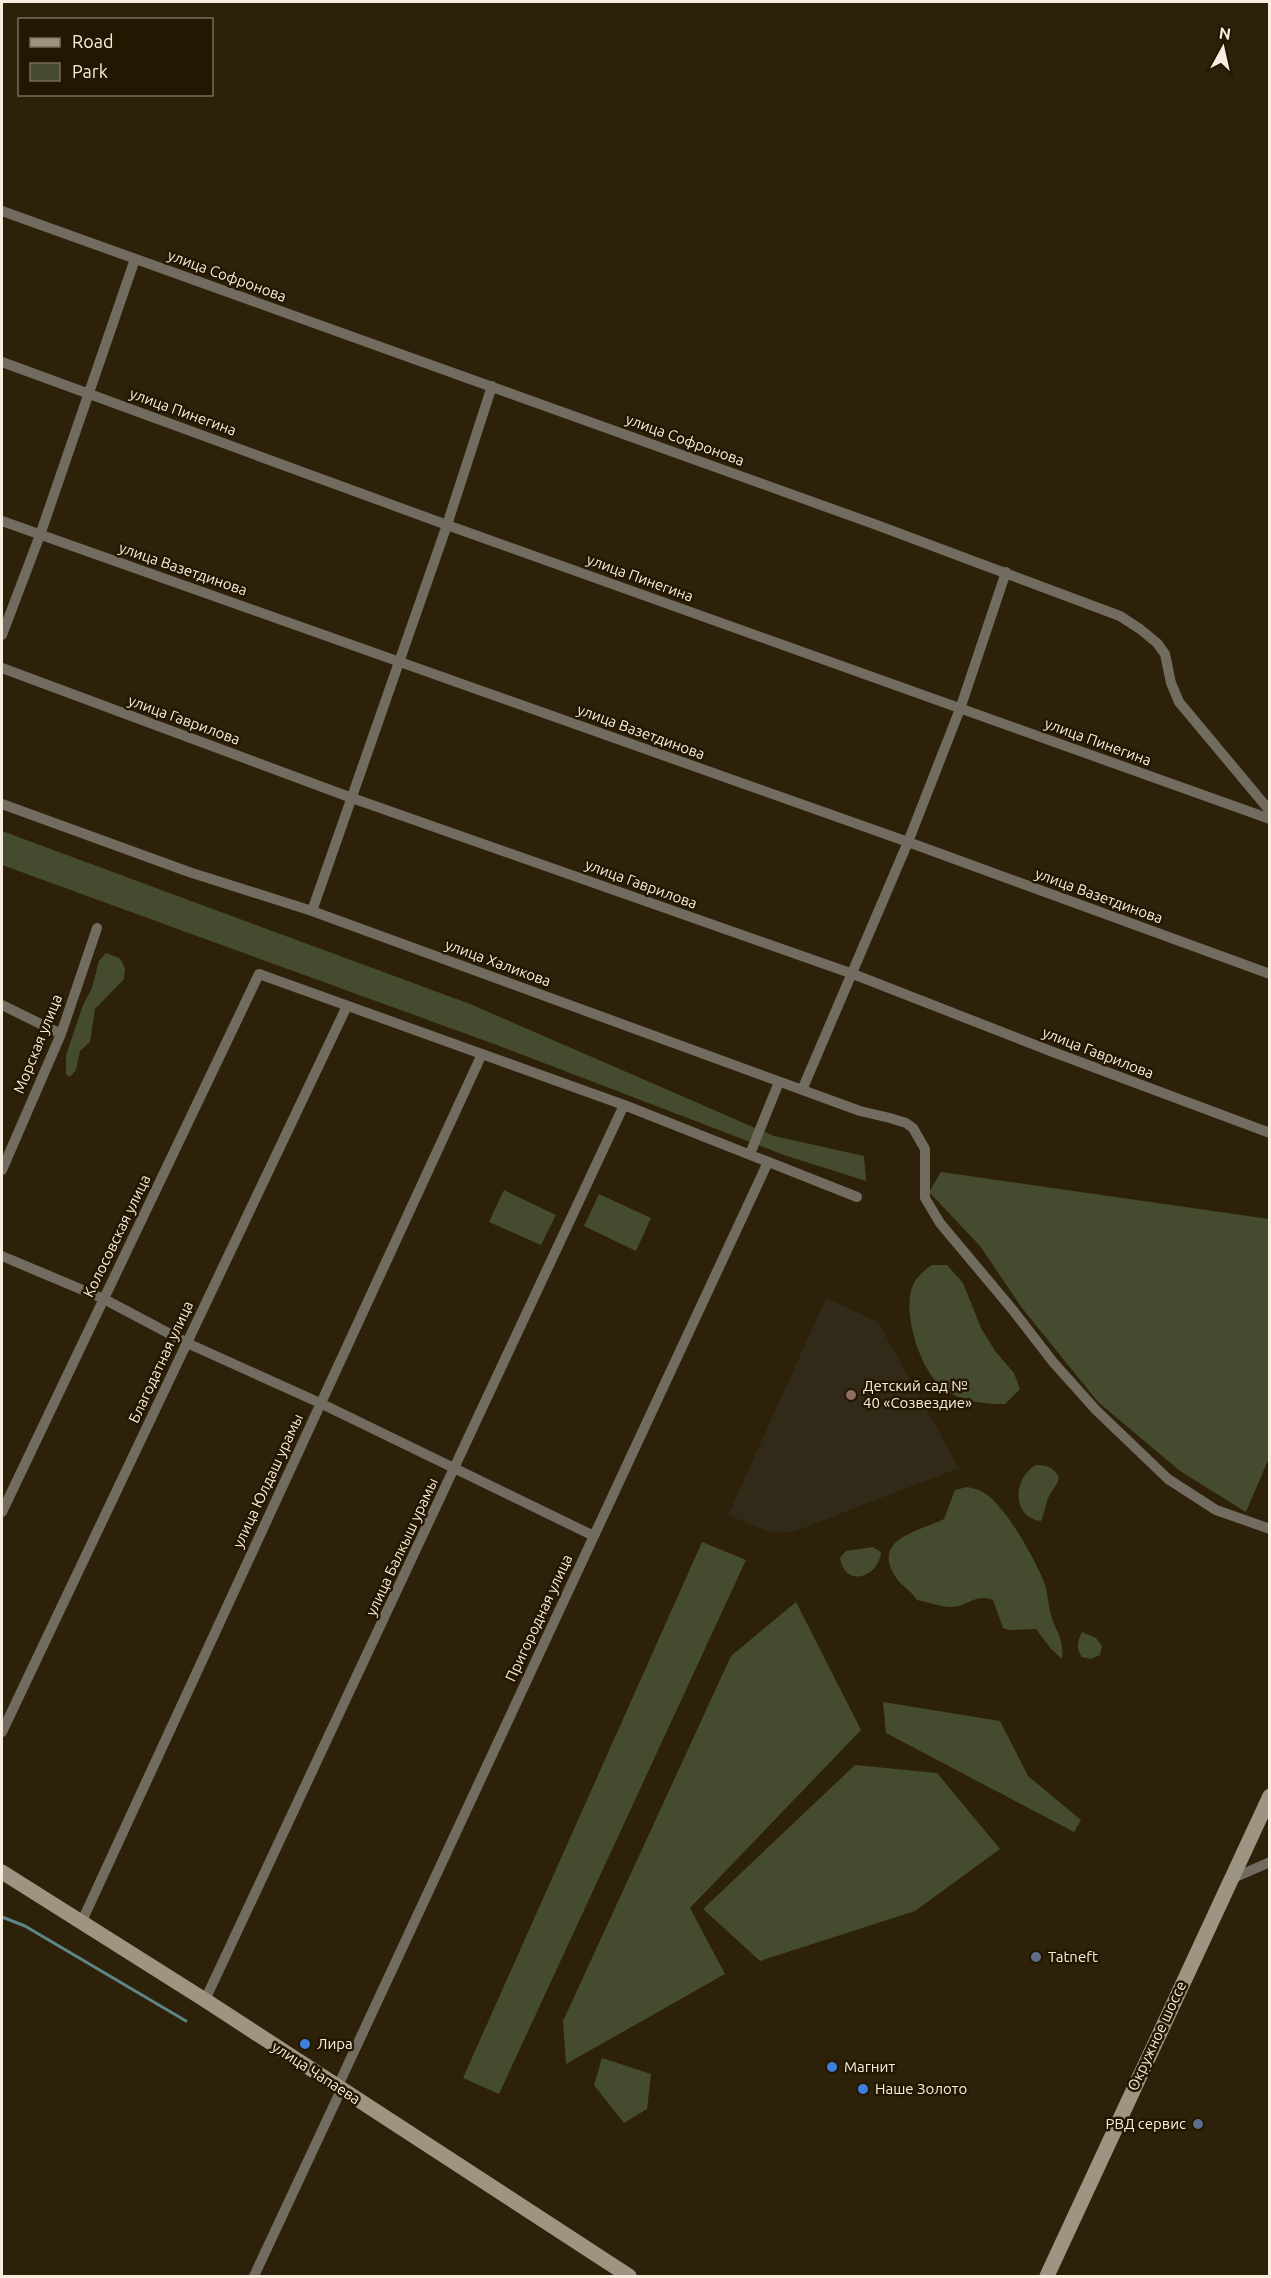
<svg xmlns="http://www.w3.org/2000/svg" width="1271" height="2278" font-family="Ubuntu,sans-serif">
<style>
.education{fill:#312a19}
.green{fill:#454b2e}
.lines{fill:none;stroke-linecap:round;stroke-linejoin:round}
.stream{stroke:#5e8588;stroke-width:3}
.street{stroke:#716b60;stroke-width:10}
.secondary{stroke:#9e9482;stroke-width:15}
.education-dot{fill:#8d6e63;stroke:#241701;stroke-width:2}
.service-dot{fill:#5c6f8a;stroke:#241701;stroke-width:2}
.shop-dot{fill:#3f7fe0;stroke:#241701;stroke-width:2}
.labels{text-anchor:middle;stroke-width:5;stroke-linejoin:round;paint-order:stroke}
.street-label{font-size:15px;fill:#f7eee0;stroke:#241701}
.poi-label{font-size:15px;fill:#f7eee0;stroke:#241701;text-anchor:start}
</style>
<rect width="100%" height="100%" fill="#2e2109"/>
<path class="education" d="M826,1298l52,24 81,146 -166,64 -21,1 -44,-18z"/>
<path class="green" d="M2,831l468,173 304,132 90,20 2,25 -82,-26 -290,-111 -492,-179z
M106,953l13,5 3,4 3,7 -1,10 -29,30 -5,33 -10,9 -4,19 -6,7 -4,-3v-19l17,-50 9,-17 7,-27z
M941,1172l328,47v239l-23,54 -66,-41 -82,-69 -76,-94 -42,-62 -51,-54z
M504,1190l52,25 -15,30 -52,-23z
M599,1194l52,24 -15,33 -52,-25z
M932,1265h15l16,18 18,45 14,23 19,22 6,16 -15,15c-19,0 -41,-2 -58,-13 -26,-15 -46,-79 -34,-106 4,-9 12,-15 19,-20z
M1036,1465c11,0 17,2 23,12 -2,10 -9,15 -12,24 -2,7 -3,13 -6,20 -29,-3 -29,-43 -5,-56z
M967,1487c5,1 10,2 14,4 22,10 54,68 63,91 4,11 4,22 7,33 5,18 13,22 11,44l-11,-10 -15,-20 -27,1 -6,-2 -10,-28c-19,-7 -25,7 -42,7 -11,0 -23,-5 -34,-7 -6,-10 -17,-15 -22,-24 -24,-38 26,-45 49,-57l11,-29z
M702,1542l44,18 -247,534 -36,-16z
M873,1547l8,5c-2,25 -36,37 -41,6l6,-7z
M796,1602l65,128 -171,178 35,66 -159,90 -3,-43 168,-365z
M1082,1632l14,6 6,8 -2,9 -9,4 -9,-2c-6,-9 -5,-15 0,-25z
M883,1702l117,19 28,55 53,44 -7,12 -188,-99z
M855,1765l82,8 63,76 -85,62 -155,50 -57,-52z
M602,2058l49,16 -4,35 -23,14 -30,-38z"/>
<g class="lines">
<path class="stream" d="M2,1917l23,9 161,95"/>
<path class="street" d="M2,211l872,313 246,92 20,13 17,14 8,11 6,29 8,19 91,109
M2,362l445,163 823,294
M2,521l906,321 362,132
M2,635l38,-100 95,-276
M2,668l350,130 501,176 200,78 217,81
M2,804l187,68 123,39 548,200 30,7 16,5 7,5 12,21v49l15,25 72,86 41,53 43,48 72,69 48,31 54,19
M312,911l135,-386 45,-139
M2,1005l59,29
M802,1090l106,-248 52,-133 46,-137
M750,1154l29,-72
M2,1170l59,-136 36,-106
M2,1256l102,43 83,44 133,60 274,133
M2,1512l257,-538 365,131 233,92
M2,1732l345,-726
M1231,1879l39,-17
M82,1921l400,-867
M205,2000l419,-895
M337,2088l431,-926
M254,2276l87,-186"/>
<path class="secondary" d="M2,1872l203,128 424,276
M1047,2276l223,-480"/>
</g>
<circle class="education-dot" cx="851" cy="1395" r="6"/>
<g class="service-dot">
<circle cx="1036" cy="1957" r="6"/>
<circle cx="1198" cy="2124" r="6"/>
</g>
<g class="shop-dot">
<circle cx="305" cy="2044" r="6"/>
<circle cx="832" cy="2067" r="6"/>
<circle cx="863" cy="2089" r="6"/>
</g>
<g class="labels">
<g class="street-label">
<text transform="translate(227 276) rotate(20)" y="5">улица Софронова</text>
<text transform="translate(183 412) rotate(20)" y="5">улица Пинегина</text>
<text transform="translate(685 440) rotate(20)" y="5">улица Софронова</text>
<text transform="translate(183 569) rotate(19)" y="5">улица Вазетдинова</text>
<text transform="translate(640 578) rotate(20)" y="5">улица Пинегина</text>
<text transform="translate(184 720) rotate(20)" y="5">улица Гаврилова</text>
<text transform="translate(641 732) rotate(20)" y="5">улица Вазетдинова</text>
<text transform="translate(1098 742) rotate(20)" y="5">улица Пинегина</text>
<text transform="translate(641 884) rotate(20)" y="5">улица Гаврилова</text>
<text transform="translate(1099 896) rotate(20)" y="5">улица Вазетдинова</text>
<text transform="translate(498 963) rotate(20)" y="5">улица Халикова</text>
<text transform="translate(38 1044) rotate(-68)" y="5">Морская улица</text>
<text transform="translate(1098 1053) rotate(21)" y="5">улица Гаврилова</text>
<text transform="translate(117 1236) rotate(-64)" y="5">Колосовская улица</text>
<text transform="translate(161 1362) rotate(-65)" y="5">Благодатная улица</text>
<text transform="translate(268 1481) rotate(-65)" y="5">улица Юлдаш урамы</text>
<text transform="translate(402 1547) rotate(-65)" y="5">улица Балкыш урамы</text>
<text transform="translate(539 1618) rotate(-65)" y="5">Пригородная улица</text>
<text transform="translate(1157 2036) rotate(-65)" y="5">Окружное шоссе</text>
<text transform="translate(316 2073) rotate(33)" y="5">улица Чапаева</text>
</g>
<g class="poi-label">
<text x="863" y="1391">Детский сад №<tspan x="863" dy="17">40 «Созвездие»</tspan></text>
<text x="1048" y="1962">Tatneft</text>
<text x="317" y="2049">Лира</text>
<text x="844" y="2072">Магнит</text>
<text x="875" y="2094">Наше Золото</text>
<text x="1186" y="2129" text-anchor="end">РВД сервис</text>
</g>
</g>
<rect width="1271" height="2278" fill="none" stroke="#f7eee0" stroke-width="6"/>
<rect x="18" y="18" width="195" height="78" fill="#241701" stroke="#786d5a" stroke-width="1.5"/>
<rect x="30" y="38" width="30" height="9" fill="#9e9482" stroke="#786d5a" stroke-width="1.5"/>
<text x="72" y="48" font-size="18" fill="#f7eee0">Road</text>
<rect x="30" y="63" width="30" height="18" fill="#454b2e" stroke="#786d5a" stroke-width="1.5"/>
<text x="72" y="78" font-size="18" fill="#f7eee0">Park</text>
<g transform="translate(1223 48) rotate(8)" stroke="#241701" stroke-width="4.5" paint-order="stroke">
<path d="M0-4.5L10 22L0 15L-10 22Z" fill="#f7eee0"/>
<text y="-9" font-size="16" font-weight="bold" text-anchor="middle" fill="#f7eee0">N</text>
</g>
</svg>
